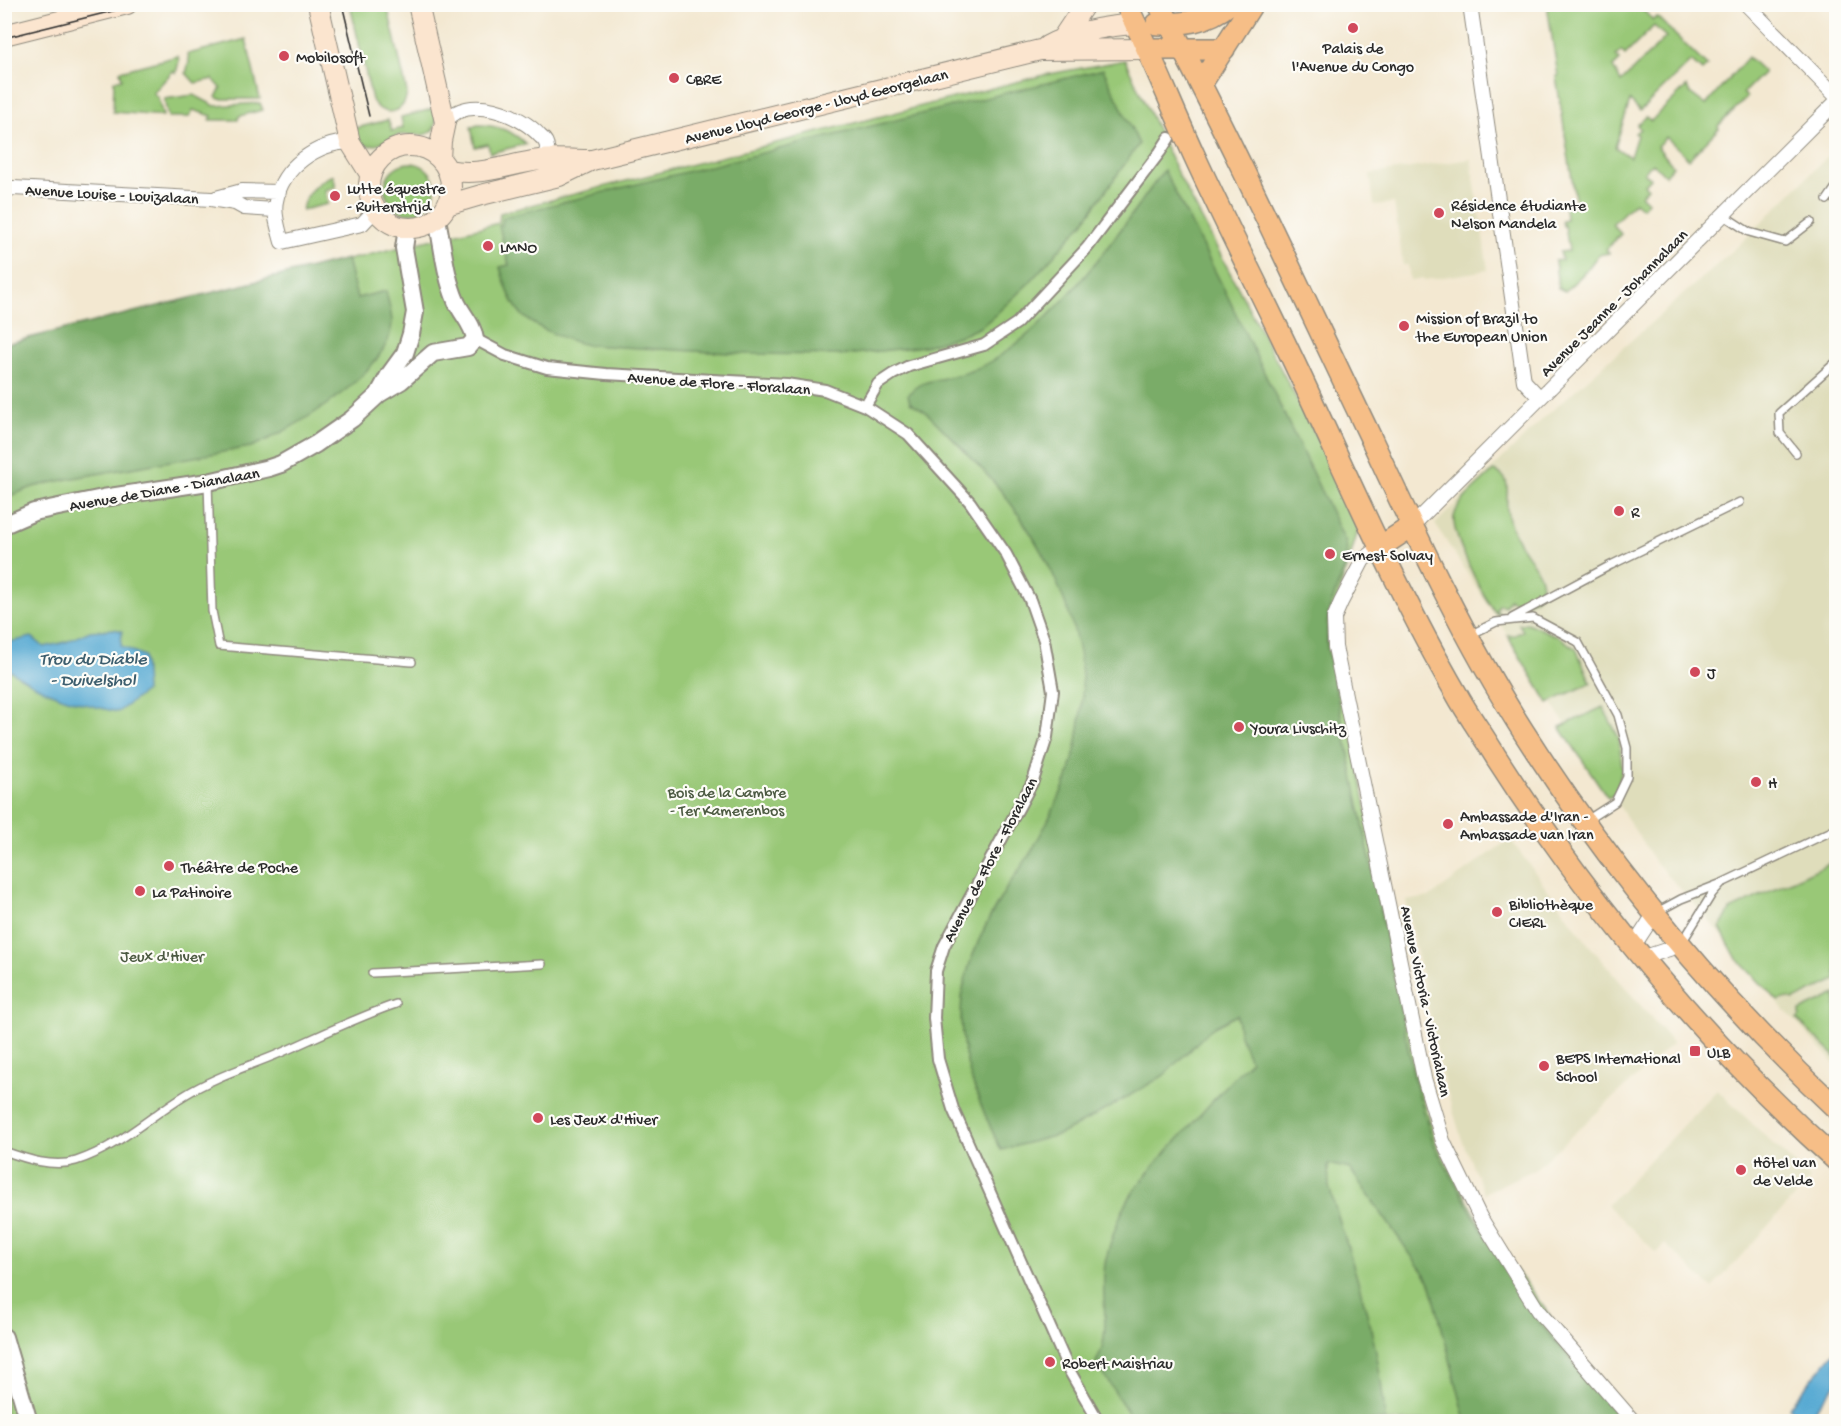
<svg xmlns="http://www.w3.org/2000/svg" width="1841" height="1426" font-family="'Gochi Hand',sans-serif">
<style>
.built{fill:#dfddbb}
.green{fill:#99c877;stroke:#627a51;stroke-width:1.5;fill-rule:evenodd}
.forest{fill:#7aac68;stroke:#526c4a;stroke-width:1.5}
.water{fill:#58aad3;stroke:#426a7f;stroke-width:1.5}
.lines{fill:none;stroke-linecap:round;stroke-linejoin:round}
.service-casing{stroke:#8f8a7e;stroke-width:10}
.pedestrian-casing{stroke:#8f8a7e;stroke-width:14}
.minor-casing{stroke:#8f8a7e;stroke-width:16}
.tertiary-casing{stroke:#8f8a7e;stroke-width:20}
.secondary-casing{stroke:#8f8a7e;stroke-width:22}
.primary-casing{stroke:#8f8a7e;stroke-width:24}
.service{stroke:#fff;stroke-width:7}
.pedestrian{stroke:#fff;stroke-width:10}
.minor{stroke:#fff;stroke-width:14}
.tertiary{stroke:#fff;stroke-width:16}
.secondary{stroke:#fbe5cf;stroke-width:20}
.primary{stroke:#f6be87;stroke-width:21}
.tram{stroke:#2b2b2b;stroke-width:1.5}
.poi-dot{fill:#d1495b;stroke:#fdfcf7;stroke-width:2}
.labels{text-anchor:middle;stroke-width:4.5;stroke-linejoin:round;paint-order:stroke}
.poi-label{font-size:16px;fill:#2b2b2b;stroke:#fdfcf7;text-anchor:start}
.street-label{font-size:16px;fill:#2b2b2b;stroke:#fdfcf7}
.park-label{font-size:16px;fill:#4c5a42;stroke:#fdfcf7}
.water-label{font-size:18px;font-style:italic;fill:#3d5e6e;stroke:#fdfcf7}
</style>
<rect width="100%" height="100%" fill="#fdfcf7"/>
<filter id="ink" filterUnits="userSpaceOnUse"><feTurbulence type="fractalNoise" baseFrequency=".0167" numOctaves="2"/><feDisplacementMap in="SourceGraphic" scale="12" xChannelSelector="R" yChannelSelector="G"/><feConvolveMatrix kernelMatrix="1 2 1 2 8 2 1 2 1" color-interpolation-filters="sRGB"/></filter>
<filter id="wash" filterUnits="userSpaceOnUse"><feTurbulence type="fractalNoise" baseFrequency=".008" numOctaves="4" result="noise"/><feDisplacementMap in="SourceGraphic" scale="24" xChannelSelector="R" yChannelSelector="G"/><feGaussianBlur stdDeviation="1.35" result="paint"/><feColorMatrix in="noise" values="0 0 0 0 0 0 0 0 0 0 0 0 0 0 0 0 0 1.4 0 .05"/><feComposite in="paint" operator="in"/></filter>
<g filter="url(#wash)">
<rect width="100%" height="100%" fill="#f3e8d1"/>
<path class="built" d="M1836,148v917l-58,-62 -55,-67 -68,-75 -220,-337 111,-108 192,-170z
M1471,159l17,111 -64,10 -1,-2 -13,2 -2,-15h-5l-9,-62 -20,2 -4,-31z
M1510,839l79,106 84,98 -138,126 -51,24 -22,-53 -20,-65 -36,-174 24,-4z
M1717,1090l93,89 -98,109 -47,-44 -8,9 -50,-48z"/>
<path class="green" d="M350,5h37l20,87c-1,22 -25,27 -35,8z
M1547,5h91l15,15 4,-3 50,49 -5,5 -11,-10 -51,50 -10,-10 -15,46 15,10 7,-22 -2,-2 5,-4 -3,-4 9,-8 5,4 36,-35 3,7 16,12 42,-48 16,15 -21,21 4,4 -29,29 1,2 -30,31 -23,-22 -9,9 16,20 -8,9 -12,-12 -9,9 6,6 -6,6 4,4 -7,7 7,7 -6,6 -7,-6 -23,22 9,10 -15,15 3,4 -11,2 -12,16h-2l-1,3 -18,17 -7,-3 -3,-27 7,-1 -2,-8 9,-1 -4,-25h-2l-1,-5 4,-1 -1,-13 11,-2 -20,-129h2zM1654,26l12,11 -45,45 -8,-15 7,-7 -4,-4 5,-5 4,4z
M246,39l14,60h-41l-3,-2 5,-9 -8,-9 -18,4 -9,-10 3,-11 -1,-8z
M178,56l1,5 -3,12 -3,-2 -20,22 5,5 5,18 -50,-4 1,-31 8,-2 -2,-8z
M1125,60l52,112 184,349 -25,82 -6,15 88,463 19,63 44,80 148,197h-1624l-1,-1077 495,-121 1,-10 544,-138z
M194,95l21,11 45,-3 3,7 -24,6 -1,4h-28l2,-4 -19,-6 -4,7h-21l-4,-18z
M436,108c0,8 2,17 -4,23 -8,7 -22,2 -33,4 -14,4 -25,16 -39,8l-8,-14 36,-9 4,11 11,-3 -2,-11z
M478,125c19,0 35,6 48,19l-36,9 -2,-9 -13,3 -4,-20z
M385 188a25 25 0 1 1 50 0a25 25 0 1 1-50 0Z
M333,175l3,12 -11,3 3,14 -26,6c3,-18 15,-28 31,-35z
M1493,471c21,5 12,24 14,38 1,12 7,25 13,35 8,14 35,42 14,55 -10,6 -15,5 -25,0l-4,7 -6,-2 -3,7 3,2 -2,1c-12,-12 -46,-80 -43,-97 4,-18 27,-33 39,-46z
M1527,623l32,14 17,12 15,34 -43,20 -41,-68 6,1 10,-5 -4,-7z
M1603,707l16,31 3,30 -5,25 -9,5 -48,-71z
M1832,862l4,8v110l-42,20 -6,-2 -10,3 -41,-42 -17,-31 10,-18z
M1836,994v63l-39,-37 3,-4v-5z"/>
<path class="forest" d="M1103,69l36,75 -56,79 -54,60 -34,32 -13,11 -17,8 -40,12 -80,9 -98,-1 -160,-9c-18,-4 -58,-19 -68,-34 -10,-13 -15,-29 -19,-44l9,-2 -10,-39 3,-1 1,-8z
M1164,170l61,121 121,252c4,23 -10,43 -16,65 -4,12 -3,25 -3,38l88,436 19,63 45,80 57,94 87,102h-157l-36,-139 -80,-113 -22,-5 1,23c23,77 52,153 56,234h-252l-37,-59c18,-30 2,-70 10,-103 6,-23 14,-48 28,-68 14,-21 33,-40 51,-59 21,-24 42,-48 65,-71l-11,-28 -2,-18 -25,13 -49,48 -58,34 -44,24 -60,16c-23,-49 -45,-97 -39,-152 3,-34 26,-80 44,-109 10,-15 22,-30 30,-46 11,-20 32,-61 37,-83 7,-30 12,-64 8,-95 -8,-60 -39,-120 -75,-168 -24,-31 -54,-58 -81,-86l-15,-9 -2,-7c11,-16 33,-15 50,-20 12,-3 23,-8 34,-14 70,-43 124,-125 172,-191z
M347,259l10,39 29,-7c2,10 6,22 6,32 -2,50 -101,108 -141,124l-183,32 -35,8 -28,11v-154z"/>
<path class="water" d="M114,629l8,2 -1,15 23,10 2,35 -28,21c-46,-10 -75,-18 -113,-45v-24l27,-6 12,10 22,-5 24,-11z
M1835,1351l1,2v31l-30,37 -17,-14z"/>
</g>
<g filter="url(#ink)">
<g class="lines">
<defs>
<path id="service" d="M1827,200l9,-13
M1723,215l26,17 36,10 26,-20
M1796,453l-16,-20 -1,-20 57,-51
M208,482l4,129 7,35 193,16
M1512,618l99,-53 129,-63
M1470,635l26,-13 37,-4 45,24 40,73 9,33v29l-12,25 -28,18
M1657,912l24,-13 41,-16 114,-54
M1683,941l29,-47 8,-9
M372,973l170,-9
M4,1151c22,8 49,17 72,10 41,-13 73,-44 109,-66 29,-18 62,-28 93,-41 39,-17 77,-36 118,-50"/>
<path id="pedestrian" d="M475,339l30,16 42,13 59,6 180,10 39,6 40,16 43,28 62,68 36,52 24,46 14,40 9,51 -6,46 -14,44 -89,165 -8,25 -2,47 4,41 15,50 116,261 30,52
M865,406l13,-22 15,-10 16,-8 75,-21 33,-22 70,-75 73,-96 9,-14"/>
<path id="minor" d="M1470,4l54,377 16,17
M1746,4l90,92
M445,122c22,-29 76,-8 95,14 4,3 7,7 7,12 0,5 -3,8 -6,12
M350,142c-33,1 -68,25 -74,59 -3,13 3,29 6,41l80,-18 13,-14
M4,191l9,-3 198,11 24,4 9,5 31,2
M216,198l26,-7 37,1
M1412,526l424,-424
M1380,547l-17,13 -22,42 -7,16 1,29 89,431 19,63 37,76 58,94 96,111
M1633,947l22,-34
M1642,958l39,-13"/>
<path id="tertiary" d="M379,394l22,-13 32,-28 35,-6 7,-8c-2,-15 -13,-24 -19,-38 -11,-26 -13,-54 -19,-82
M4,525l30,-13 69,-14 105,-16 61,-14 12,-4 35,-20 36,-25 26,-24 11,-20 16,-22 6,-19 4,-22 -11,-64 3,-20
M4,1337l25,85"/>
<path id="secondary" d="M318,4l32,138 20,32
M418,4l27,118 -4,19 -1,18
M4,35l123,-31
M1063,37l22,-33
M1047,46c26,-14 59,-20 89,-22
M369 187a41 41 0 1 1 82 0a41 41 0 1 1-82 0Z
M448,170c32,7 60,-6 92,-10 15,-2 31,0 47,0
M447,205l34,-10 78,-19 33,-16 448,-110 107,-1"/>
<path id="primary" d="M1126,4c25,50 45,101 68,151 38,83 81,164 119,248 45,97 89,197 143,290 12,22 27,42 40,64 95,148 209,285 340,403
M1159,4c75,141 141,286 210,430 47,101 94,203 154,297 88,138 193,265 313,377
M1157,24c26,0 51,-2 72,-20
M1147,49h77
M1201,84l51,-80
M1380,547l32,-21"/>
</defs>
<use href="#service" class="service-casing"/>
<use href="#pedestrian" class="pedestrian-casing"/>
<use href="#minor" class="minor-casing"/>
<use href="#tertiary" class="tertiary-casing"/>
<use href="#secondary" class="secondary-casing"/>
<use href="#primary" class="primary-casing"/>
<use href="#service" class="service"/>
<use href="#pedestrian" class="pedestrian"/>
<use href="#minor" class="minor"/>
<use href="#tertiary" class="tertiary"/>
<use href="#secondary" class="secondary"/>
<use href="#primary" class="primary"/>
<path class="tram" d="M342,4l27,112
M4,38l137,-34"/>
</g>
</g>
<g class="poi-dot">
<circle cx="1353" cy="28" r="6"/>
<circle cx="284" cy="56" r="6"/>
<circle cx="674" cy="78" r="6"/>
<circle cx="335" cy="196" r="6"/>
<circle cx="1439" cy="213" r="6"/>
<circle cx="488" cy="246" r="6"/>
<circle cx="1404" cy="326" r="6"/>
<circle cx="1619" cy="511" r="6"/>
<circle cx="1330" cy="554" r="6"/>
<circle cx="1695" cy="672" r="6"/>
<circle cx="1239" cy="727" r="6"/>
<circle cx="1756" cy="782" r="6"/>
<circle cx="1448" cy="824" r="6"/>
<circle cx="169" cy="866" r="6"/>
<circle cx="140" cy="891" r="6"/>
<circle cx="1497" cy="912" r="6"/>
<rect x="1689" y="1045" width="12" height="12" rx="3"/>
<circle cx="1544" cy="1066" r="6"/>
<circle cx="538" cy="1118" r="6"/>
<circle cx="1741" cy="1170" r="6"/>
<circle cx="1050" cy="1362" r="6"/>
</g>
<g class="labels">
<g class="poi-label">
<text x="1353" y="53" text-anchor="middle">Palais de<tspan x="1353" dy="18">l'Avenue du Congo</tspan></text>
<text x="296" y="62">Mobilosoft</text>
<text x="686" y="84">CBRE</text>
<text x="347" y="193">Lutte équestre<tspan x="347" dy="18">- Ruiterstrijd</tspan></text>
<text x="1451" y="210">Résidence étudiante<tspan x="1451" dy="18">Nelson Mandela</tspan></text>
<text x="500" y="252">LMNO</text>
<text x="1416" y="323">Mission of Brazil to<tspan x="1416" dy="18">the European Union</tspan></text>
<text x="1631" y="517">R</text>
<text x="1342" y="560">Ernest Solvay</text>
<text x="1707" y="678">J</text>
<text x="1251" y="733">Youra Livschitz</text>
<text x="1768" y="788">H</text>
<text x="1460" y="821">Ambassade d'Iran -<tspan x="1460" dy="18">Ambassade van Iran</tspan></text>
<text x="181" y="872">Théâtre de Poche</text>
<text x="152" y="897">La Patinoire</text>
<text x="1509" y="909">Bibliothèque<tspan x="1509" dy="18">CIERL</tspan></text>
<text x="1707" y="1057">ULB</text>
<text x="1556" y="1063">BEPS International<tspan x="1556" dy="18">School</tspan></text>
<text x="550" y="1124">Les Jeux d'Hiver</text>
<text x="1753" y="1167">Hôtel van<tspan x="1753" dy="18">de Velde</tspan></text>
<text x="1062" y="1368">Robert Maistriau</text>
</g>
<g class="street-label">
<text transform="translate(816 105) rotate(-14)" y="6">Avenue Lloyd George - Lloyd Georgelaan</text>
<text transform="translate(112 193) rotate(3)" y="6">Avenue Louise - Louizalaan</text>
<text transform="translate(1613 302) rotate(-45)" y="6">Avenue Jeanne - Johannalaan</text>
<text transform="translate(719 382) rotate(4)" y="6">Avenue de Flore - Floralaan</text>
<text transform="translate(164 488) rotate(-10)" y="6">Avenue de Diane - Dianalaan</text>
<text transform="translate(989 859) rotate(-62)" y="6">Avenue de Flore - Floralaan</text>
<text transform="translate(1427 1001) rotate(78)" y="6">Avenue Victoria - Victorialaan</text>
</g>
<g class="park-label">
<text x="727" y="797">Bois de la Cambre<tspan x="727" dy="18">- Ter Kamerenbos</tspan></text>
<text x="162" y="961">Jeux d'Hiver</text>
</g>
<g class="water-label">
<text x="93" y="664">Trou du Diable<tspan x="93" dy="21">- Duivelshol</tspan></text>
</g>
</g>
<rect width="1841" height="1426" fill="none" stroke="#fdfcf7" stroke-width="24"/>
</svg>
